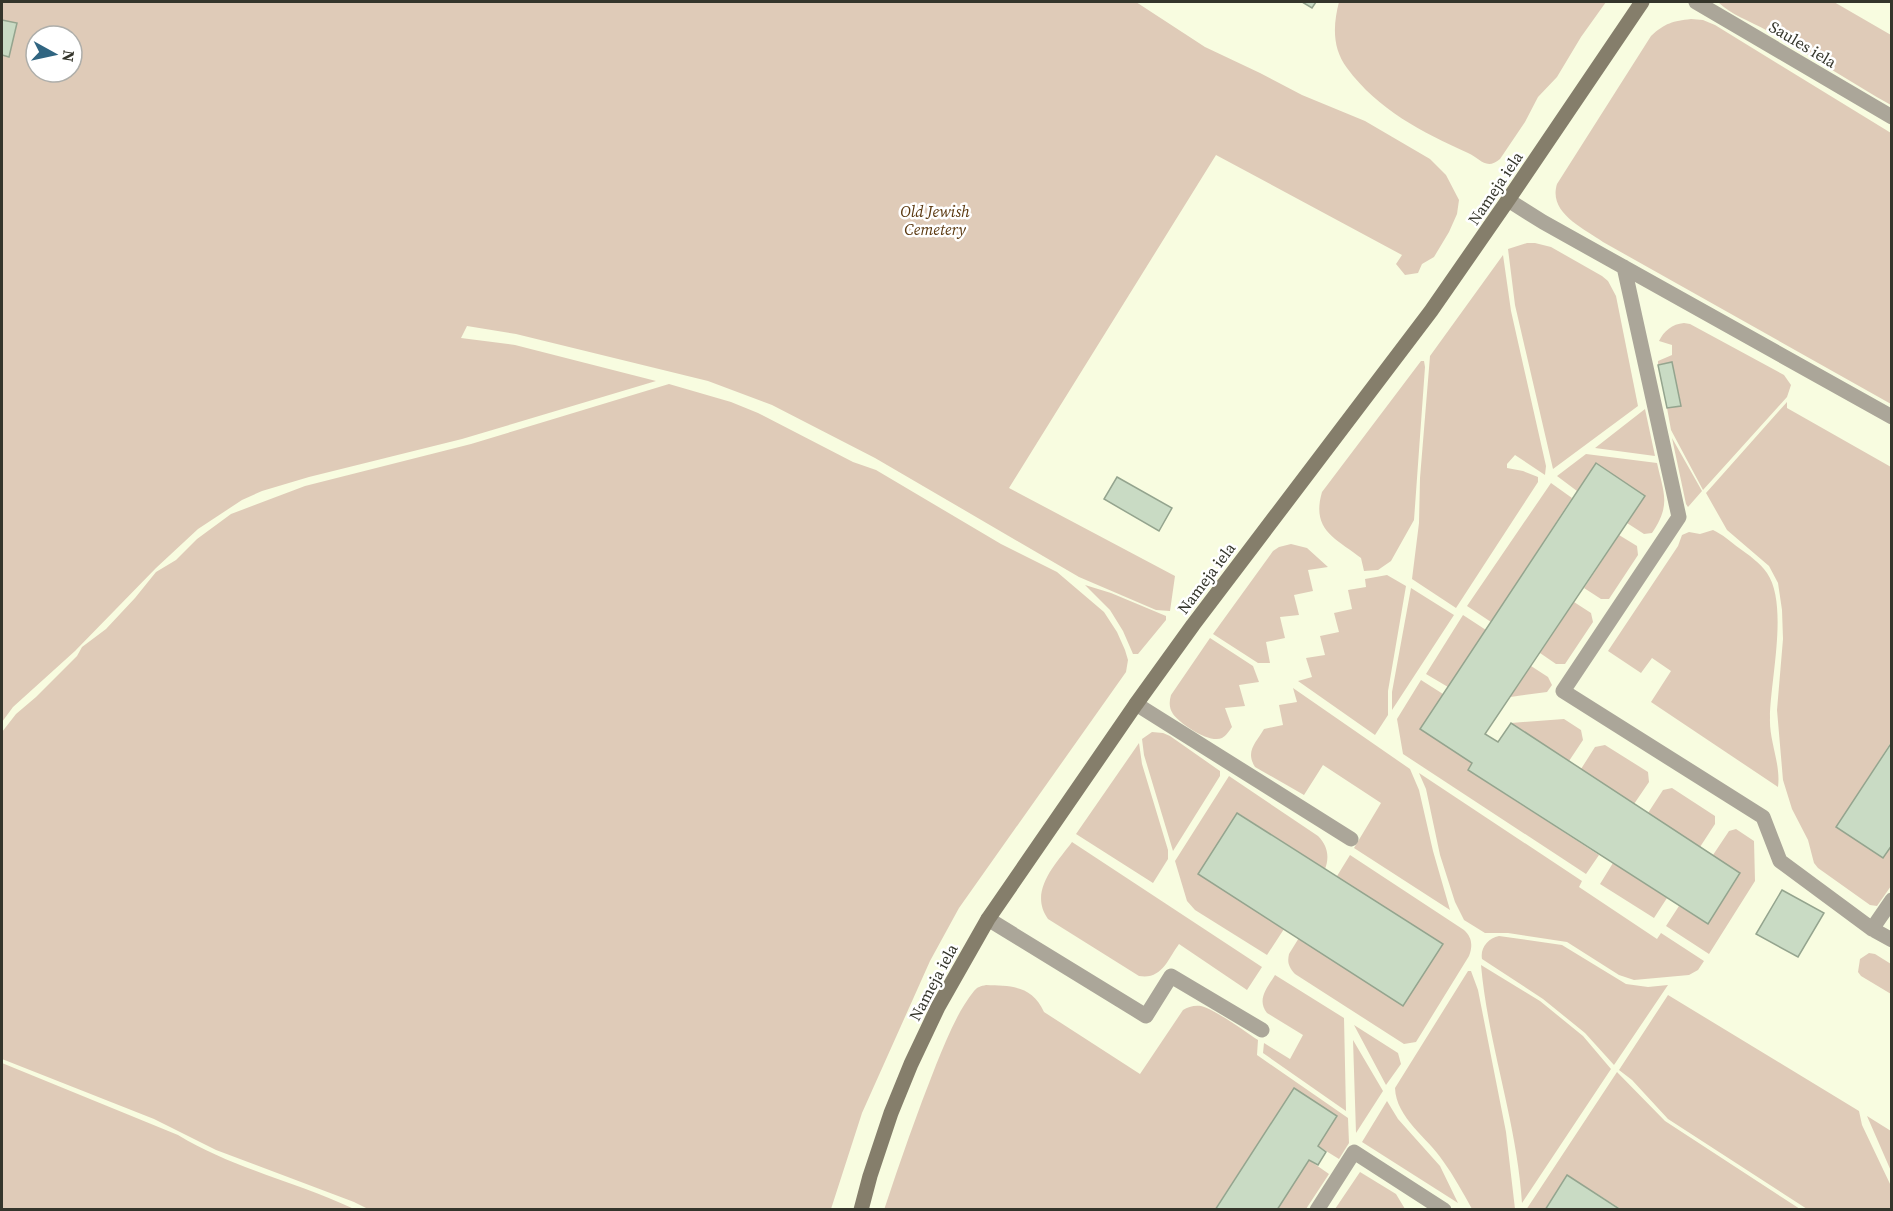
<svg xmlns="http://www.w3.org/2000/svg" width="1893" height="1211" font-family="'Source Serif 4',serif">
<style>
.green{fill:#dfcbb8;fill-rule:evenodd}
.building{fill:#c9dbc4;stroke:#94a48e;stroke-width:1.5}
.lines{fill:none;stroke-linecap:round;stroke-linejoin:round}
.street{stroke:#aba699;stroke-width:15}
.secondary{stroke:#857e6b;stroke-width:15}
.labels{text-anchor:middle;stroke-width:5;stroke-linejoin:round;paint-order:stroke}
.street-label{font-size:16px;fill:#34352b;stroke:#fff}
.park-label{font-size:16px;font-style:italic;fill:#5b3910;stroke:#fff}
</style>
<rect width="100%" height="100%" fill="#f8fce0"/>
<path class="green" d="M2,2h1134l69,45 55,26 42,22 63,26 65,38 16,16 13,25 -2,14 -8,18 -15,25 -12,7 -4,9 -13,2 -9,-11 6,-9 -186,-100 -207,333 166,88 -5,35 -14,-1 -77,-33 -204,-119 -103,-53 -64,-24 -192,-47 -49,-8 -6,12 54,7 141,36 -194,58 -153,38 -47,14 -20,9 -44,29 -42,39 -81,83 -62,56 -11,15zM36,36h36v36h-36z
M1339,2h267l-25,35 -24,40 -19,20 -13,25 -25,37c-14,12 -20,-1 -32,-6 -46,-21 -90,-43 -121,-85 -15,-20 -14,-43 -8,-66z
M1718,2h116l57,33v70c-42,-23 -82,-51 -125,-75 -16,-9 -35,-15 -48,-28z
M1691,19l12,1 12,5 176,108v271l-288,-162c-20,-14 -55,-29 -46,-58l94,-148c14,-13 22,-15 40,-17z
M1527,243h8l16,4 51,29 6,5 8,15 22,110 -85,63 -38,-164 -7,-56z
M1503,255l8,56 35,155 -1,9 -30,-20 -8,9v4l16,3 15,6v5l-82,126 -44,-29 7,-56 1,-45 10,-122z
M1684,323l6,1 94,51 7,10 -4,12 -84,93 -32,-60 -4,-22 14,-3 -9,-43 -14,3v-4l14,-6v-10l-13,-4c5,-10 13,-17 25,-18z
M1421,361h3l1,6 -11,153 -23,41 -13,9 -14,1 -3,-13c-26,-20 -50,-28 -39,-66z
M669,384l62,18 27,11 95,49 23,8 125,74 56,28 47,40 13,20 8,18 3,10 -2,12 -167,236 -29,53 -68,152 -31,96h-463l-14,-7 -138,-52 -62,-31 -152,-60v-327l14,-18 20,-17 41,-41 5,-9 24,-18 29,-31 21,-26 20,-12 21,-21 34,-25 74,-28 166,-42z
M1787,402v6l104,59v275l-54,85 54,18v41l-14,20 -7,-1 -52,-37 -4,-5 -6,-23 -16,-31 -9,-29 -6,-70 6,-71 -1,-29 -4,-27 -9,-17 -42,-36 -21,-37z
M1645,409l10,47 -60,-8z
M1672,438l30,53 -14,16 -2,-3z
M1586,454l71,9c7,31 14,42 -5,70l-8,1 -17,-11 18,-27 -49,-33 -19,28 -20,-15z
M1551,483l21,15 -81,124 -24,-16z
M1713,530c9,4 18,12 26,18 10,7 21,15 28,25 22,32 3,108 3,145 -1,23 11,46 8,69l-127,-85 20,-31 -19,-13 -11,15 -33,-22 70,-105 4,-11 7,-3 11,2z
M1619,535l18,11 1,9 -29,44h-8l-17,-11z
M1291,544l16,4 21,19 -20,3 5,21 -19,4 5,20 -19,2 5,21 -19,4 4,21h-12l-45,-29 60,-83 6,-4z
M1387,575l19,11 -18,105v24l-13,20 -77,-54 14,-4 -6,-19 19,-3 -5,-19 19,-4 -5,-19 18,-4 -4,-19 18,-3 -1,-8z
M1085,585l26,8 55,23v4l-28,34h-5l-10,-23 -13,-21z
M1411,588l43,27 -62,95v-18z
M1574,602l17,11 2,9 -28,42h-9l-16,-11z
M1463,615l23,15 -38,57 -22,-13z
M1210,638l43,28 6,16 -20,3 6,21 -20,2 7,19c-3,4 -6,9 -10,11 -12,6 -42,-14 -49,-24 -4,-6 -4,-12 -2,-19z
M1531,666l17,11 4,8 -5,7 -37,5z
M1421,680l22,14 -23,35 52,34 -4,7 131,85 -13,19 -183,-120 -6,-35z
M1293,688l117,81 9,21 14,61 17,59 -96,-62 27,-45 -58,-38 -19,30 -49,-28c-10,-16 1,-24 9,-38l19,-4 -4,-20 18,-3z
M1564,719l17,11 2,10 -14,21 -58,-38z
M1152,732l11,1 7,3 50,35v5l-47,75 -29,-96 -2,-16z
M1139,743l3,21 26,86v9l-15,24 -77,-49z
M1605,745l43,27 1,10 -15,22 -53,-35 14,-22z
M1419,773l163,108 -3,6 78,52 4,-6 43,28 -6,9 -9,5 -55,5 -15,-5 -52,-33 -59,-9h-23l-21,-13 -9,-18 -15,-47 -14,-66z
M1229,776l89,60c9,9 12,20 7,33l-87,-56 -39,61 85,55 -17,26 -72,-45 -8,-9 -12,-40z
M1672,788l43,28v8l-15,23 -52,-34 15,-23z
M1736,829l18,12 1,40 -46,73 -43,-28 13,-20 29,18 32,-50 -27,-19 16,-24z
M1072,842l190,125 -15,23 -68,-46c-11,15 -17,36 -40,32l-91,-57c-20,-28 8,-55 24,-77z
M1350,855l114,75c8,7 9,16 5,26l-53,86 -12,2 -109,-70c-6,-7 -8,-11 -6,-20z
M1613,863l54,35 -13,20 -54,-34z
M1499,936l63,9 64,39 22,3 20,-2 -54,80 -29,-32 -42,-34 -61,-40c-2,-11 6,-21 17,-23z
M1869,953l6,1 16,10v30l-30,-18 -3,-4 2,-13z
M1481,965l59,36 43,35 28,33 -89,134c-5,-81 -34,-158 -41,-238z
M1468,971h3l7,19 28,142 9,77h-43c-9,-16 -18,-33 -29,-48 -15,-23 -47,-43 -48,-73z
M1275,975l69,43 2,93 -83,-58 1,-10 26,16 13,-24 -36,-22c-11,-14 1,-26 8,-38z
M986,985c25,1 46,0 58,27l96,62 43,-64c5,-3 11,-5 18,-4 15,4 43,25 57,34l-1,15 91,63 1,25 -10,16 -21,-13 19,-30 -43,-28 -79,121 -331,1c16,-49 33,-97 52,-145 10,-24 21,-53 38,-74 3,-4 7,-5 12,-6z
M1668,995l191,116 3,14 29,61v23h-84l-139,-90 -36,-39 -13,-10z
M1354,1025l44,28 3,11 -15,21z
M1353,1040l30,51 -27,42z
M2,1063l176,72c54,33 118,47 176,74h-352z
M1617,1072l48,49 135,88h-179l-54,-34 -22,34 -19,1z
M1387,1101l11,18 42,47 18,37 -96,-61z
M1867,1116l24,15v40z
M1309,1160l20,14 -23,35 -29,1z
M1360,1172l36,22 9,15h-70z"/>
<path class="building" d="M1302,2h14l-4,6z
M2,20l15,3 -8,34 -7,-2z
M1672,362l9,44 -14,2 -9,-43z
M1596,463l49,33 -160,238 13,8 13,-19 229,150 -32,51 -240,-154 4,-7 -52,-34z
M1117,477l55,31 -13,23 -55,-32z
M1892,742v103l-9,13 -47,-31z
M1237,813l206,131 -40,62 -205,-132z
M1782,890l42,23 -26,44 -42,-23z
M1294,1088l43,28 -19,30 8,6 -8,13 -9,-5 -32,50h-62z
M1567,1175l54,35h-76z"/>
<g class="lines">
<path class="street" d="M1696,2l196,115
M1508,200l35,22 349,195
M1624,267l55,250 -116,174 200,126 17,44 92,68 20,11
M1136,704l215,135
M988,919l158,97 25,-40 91,54
M1872,929l20,-29
M1317,1210l37,-58 90,58"/>
<path class="secondary" d="M861,1210l9,-34 21,-63 20,-49 27,-57 50,-88 148,-215 57,-79 238,-314 77,-111 134,-198"/>
</g>
<g class="labels">
<g class="street-label">
<text transform="translate(1803 44) rotate(31)" y="6">Saules iela</text>
<text transform="translate(1495 188) rotate(-56)" y="6">Nameja iela</text>
<text transform="translate(1206 578) rotate(-53)" y="6">Nameja iela</text>
<text transform="translate(933 982) rotate(-62)" y="6">Nameja iela</text>
</g>
<g class="park-label">
<text x="935" y="217">Old Jewish<tspan x="935" dy="18">Cemetery</tspan></text>
</g>
</g>
<rect width="1893" height="1211" fill="none" stroke="#34352b" stroke-width="6"/>
<g transform="translate(54 54) rotate(98)"><circle r="28" fill="#ffffff" stroke="#aeaeaa" stroke-width="1.5"/>
<path d="M0-4.5L10 22L0 15L-10 22Z" fill="#306581"/>
<text y="-9" font-size="16" font-weight="bold" text-anchor="middle" fill="#34352b">N</text>
</g>
</svg>
